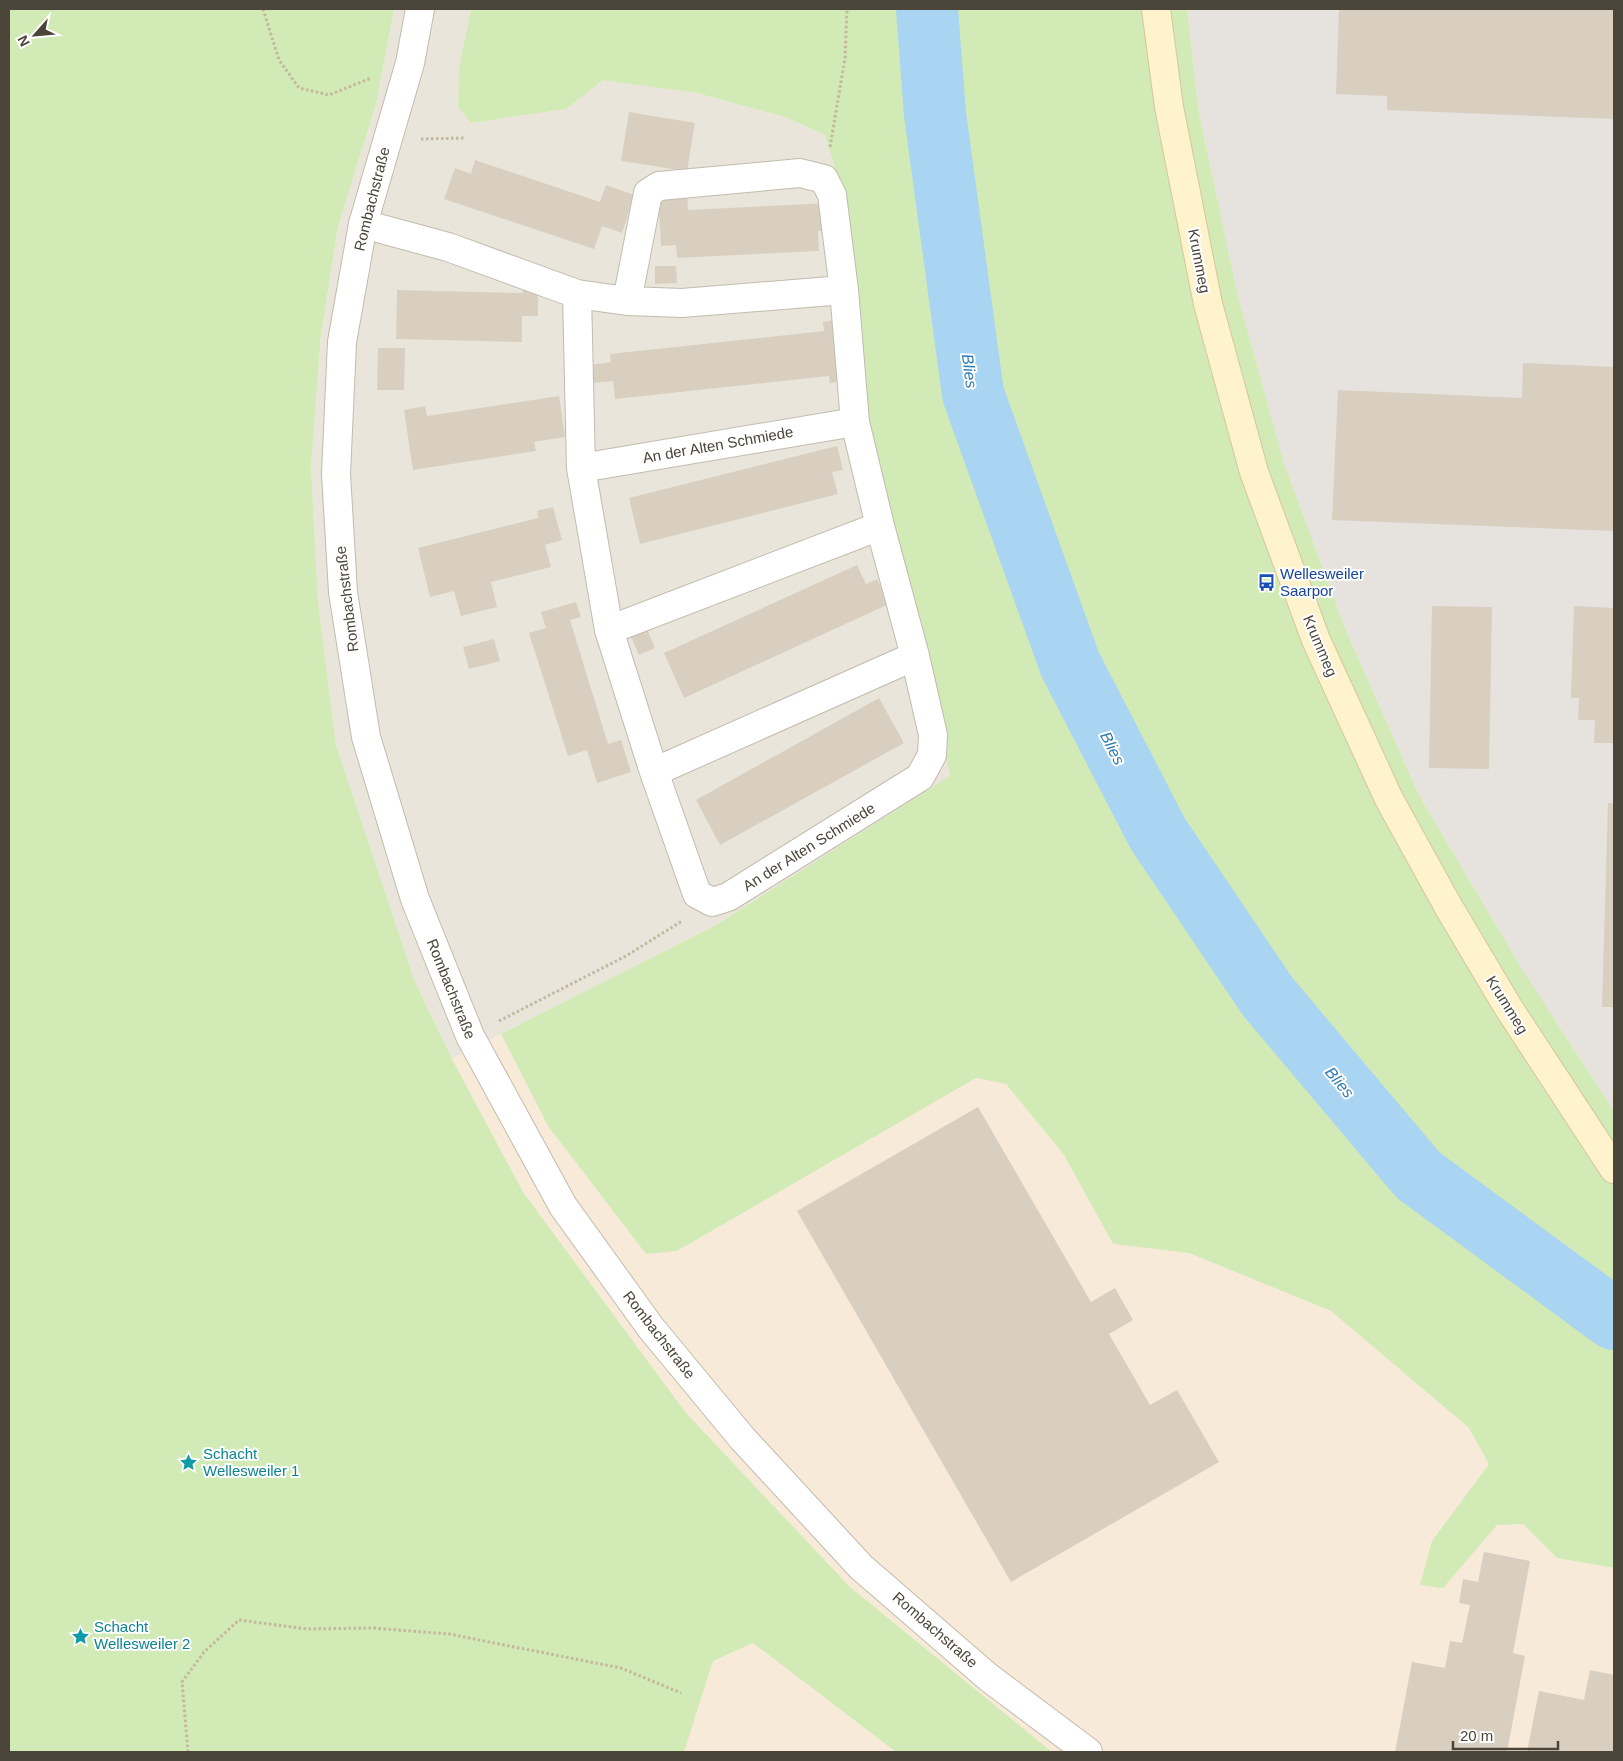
<svg xmlns="http://www.w3.org/2000/svg" width="1623" height="1761" font-family="Arial,sans-serif">
<style>
.residential{fill:#eae5da}
.commercial{fill:#f7ead8}
.industrial{fill:#e6e2dd}
.green{fill:#d2eab5}
.lines{fill:none;stroke-linecap:round;stroke-linejoin:round}
.river{stroke:#a9d4f2;stroke-width:62}
.building{fill:#d8cfc1}
.minor-casing{stroke:#c2bbae;stroke-width:30}
.tertiary-casing{stroke:#c2bbae;stroke-width:30}
.secondary-casing{stroke:#d6c79b;stroke-width:30}
.path{stroke:#c4b79f;stroke-width:3;stroke-dasharray:2.5 2.5;stroke-linecap:butt}
.minor{stroke:#fff;stroke-width:28}
.tertiary{stroke:#fff;stroke-width:28}
.secondary{stroke:#fff3cd;stroke-width:28}
.labels{text-anchor:middle;stroke-width:4;stroke-linejoin:round;paint-order:stroke}
.street-label{font-size:15px;fill:#4b4439;stroke:#fff}
.transit-label{font-size:15px;fill:#164399;stroke:#fff;text-anchor:start}
.culture-label{font-size:15px;fill:#0d838f;stroke:#fff;text-anchor:start}
.water-label{font-size:16px;font-style:italic;fill:#2e7ab2;stroke:#fff}
</style>
<rect width="100%" height="100%" fill="#f6f3ec"/>
<path class="residential" d="M394,9h77l-12,59 -1,39 13,16 95,-14 37,-30 94,14 91,25 37,17 17,56 77,456 31,130 -234,148 -264,134 -37,-77 -79,-237 -18,-144 -7,-134 10,-133 17,-107 39,-127z"/>
<path class="commercial" d="M501,1034l47,92 98,128 31,-3 299,-173 30,6 58,71 49,89 76,9 142,58 138,117 20,36 -57,77 11,46 54,-62 26,-1 34,34 57,10v184h-562l-202,-165 -164,-174 -163,-221 -71,-133z
M753,1643l143,109h-212l29,-91z"/>
<path class="industrial" d="M1187,9h427v1102l-92,-142 -103,-174 -74,-167 -61,-165 -46,-167 -39,-183z"/>
<path class="green" d="M9,9h385l-17,91 -39,127 -17,107 -10,133 7,134 18,144 79,237 37,77 71,133 163,221 164,174 202,165h-156l-143,-109 -40,18 -29,91h-675z
M471,9h716l12,104 39,183 46,167 61,165 74,167 103,174 92,142v457l-57,-10 -34,-34 -26,1 -54,63 -23,-3 12,-44 57,-77 -20,-36 -138,-117 -142,-58 -76,-9 -49,-89 -58,-71 -30,-6 -299,173 -31,3 -98,-128 -47,-92 215,-109 234,-149 -88,-356 -20,-229 -17,-56 -37,-17 -91,-25 -94,-13 -37,29 -95,14 -13,-16 1,-39z"/>
<g class="lines">
<path class="river" d="M927,9l8,105 38,280 97,270 88,170 110,163 150,178 196,144"/>
</g>
<path class="building" d="M1339,9h275v110l-227,-9v-14l-51,-2z
M629,112l66,11 -8,48 -66,-10z
M475,160l125,42 6,-17 28,10 -12,38 -20,-7 -8,23 -150,-50 11,-31 16,6z
M687,193l1,17 141,-7 1,27 -12,1 1,20 -142,7 -1,-13 -15,1 -3,-52z
M655,266h21l1,17 -22,1z
M523,285l15,1v30h-16v26l-126,-3 1,-49 126,3z
M836,320l7,61 -13,2 -1,-7 -214,23 -2,-18 -22,2 -2,-18 22,-3 -1,-8 214,-23 -1,-9z
M378,348h27l-1,42h-27z
M1523,363l91,4v164l-282,-11 6,-130 184,8z
M559,396l6,41 -31,5 2,9 -123,19 -9,-60 21,-4 2,10z
M837,446l6,24 -11,2 6,22 -198,50 -11,-46z
M553,507l9,33 -17,5 6,22 -60,15 6,25 -36,9 -7,-25 -24,6 -12,-49 120,-30 -1,-7z
M857,565l9,19 11,-5 12,25 -205,94 -20,-45z
M576,602l5,15 -11,3 38,124 13,-4 10,32 -34,11 -10,-33 -19,6 -39,-123 17,-5 -5,-16z
M1432,606l60,1 -3,162 -60,-1z
M1574,606l40,2v135h-20l1,-23h-17l1,-22h-8z
M646,627l9,21 -16,7 -9,-20z
M494,639l6,22 -31,8 -6,-22z
M879,698l25,45 -184,102 -24,-45z
M1608,803h6v204h-12z
M978,1107l113,195 24,-14 18,32 -24,14 41,71 27,-15 42,72 -208,120 -214,-371z
M1484,1552l46,9 -17,92 12,3 -18,96h-112l17,-90 33,6 5,-27 12,2 8,-38 -11,-2 4,-24 15,3z
M1590,1670l24,5v77h-87l12,-61 45,9z"/>
<g class="lines">
<defs>
<path id="minor" d="M363,224l85,23 129,47 50,7 55,2 162,-13
M577,294l4,174 28,162 45,142 43,122 15,8 16,-5 192,-120 12,-22 1,-20 -18,-79 -35,-130 -25,-104 -11,-132 -12,-95 -8,-16 -24,-6 -141,13 -11,7 -21,108
M581,468l274,-46
M609,630l271,-104
M654,772l261,-116"/>
<path id="tertiary" d="M420,9l-10,54 -47,161 -21,118 -6,132 7,118 23,145 49,162 55,137 93,170 88,122 91,110 119,129 127,110 100,75"/>
<path id="secondary" d="M1156,9l13,98 39,197 46,168 62,168 73,159 59,107 60,101 106,162"/>
</defs>
<use href="#minor" class="minor-casing"/>
<use href="#tertiary" class="tertiary-casing"/>
<use href="#secondary" class="secondary-casing"/>
<path class="path" d="M263,9l16,51 20,28 30,7 42,-17
M421,139l45,-1
M830,147l15,-89 2,-49
M499,1021l127,-65 56,-35
M188,1752l-6,-70 22,-30 35,-32 68,9 65,-1 77,6 172,34 60,25"/>
<use href="#minor" class="minor"/>
<use href="#tertiary" class="tertiary"/>
<use href="#secondary" class="secondary"/>
</g>
<defs>
<symbol id="bus-bare" viewBox="-9 -9 18 18"><path d="M-5-6H5V4H4V6H2V4H-2V6H-4V4H-5ZM-3.5-4V0h7V-4ZM-3.5 1.2v1.5H-2V1.2ZM2 1.2v1.5H3.5V1.2Z" fill="#1a4fb4" stroke="#fff" stroke-width="2.5" paint-order="stroke"/></symbol>
<symbol id="sight-bare" viewBox="-9 -9 18 18"><path d="M0-6L1.8-2.2L6-1.7L2.9 1.2L3.7 5.4L0 3.3L-3.7 5.4L-2.9 1.2L-6-1.7L-1.8-2.2Z" fill="#0f9aa8" stroke="#fff" stroke-width="2.5" paint-order="stroke"/></symbol>
</defs>
<g fill-rule="evenodd">
<use href="#bus-bare" x="1254" y="570" width="25" height="25"/>
<use href="#sight-bare" x="176" y="1450" width="25" height="25"/>
<use href="#sight-bare" x="68" y="1624" width="25" height="25"/>
</g>
<g class="labels">
<g class="street-label">
<text transform="translate(372 199) rotate(-76)" y="5">Rombachstraße</text>
<text transform="translate(1199 261) rotate(79)" y="5">Krummeg</text>
<text transform="translate(718 445) rotate(-10)" y="5">An der Alten Schmiede</text>
<text transform="translate(347 599) rotate(-97)" y="5">Rombachstraße</text>
<text transform="translate(1320 646) rotate(67)" y="5">Krummeg</text>
<text transform="translate(809 847) rotate(-32)" y="5">An der Alten Schmiede</text>
<text transform="translate(451 989) rotate(68)" y="5">Rombachstraße</text>
<text transform="translate(1507 1005) rotate(58)" y="5">Krummeg</text>
<text transform="translate(659 1335) rotate(52)" y="5">Rombachstraße</text>
<text transform="translate(935 1630) rotate(41)" y="5">Rombachstraße</text>
</g>
<g class="transit-label">
<text x="1280" y="579">Wellesweiler<tspan x="1280" dy="17">Saarpor</tspan></text>
</g>
<g class="culture-label">
<text x="203" y="1459">Schacht<tspan x="203" dy="17">Wellesweiler 1</tspan></text>
<text x="94" y="1632">Schacht<tspan x="94" dy="17">Wellesweiler 2</tspan></text>
</g>
<g class="water-label">
<text transform="translate(970 371) rotate(82)" y="6">Blies</text>
<text transform="translate(1113 748) rotate(63)" y="6">Blies</text>
<text transform="translate(1340 1082) rotate(50)" y="6">Blies</text>
</g>
</g>
<rect width="1623" height="1761" fill="none" stroke="#4b4439" stroke-width="20"/>
<g transform="translate(35 35) rotate(243)" stroke="#ffffff" stroke-width="4" paint-order="stroke">
<path d="M0-4L9 19L0 12L-9 19Z" fill="#4b4439"/>
<text y="-8" font-size="14" font-weight="bold" text-anchor="middle" fill="#4b4439">N</text>
</g>
<path d="M1453 1741v8h105v-8" fill="none" stroke="#4b4439" stroke-width="2.5"/>
<text x="1460" y="1741" font-size="15" fill="#4b4439" stroke="#ffffff" stroke-width="4" paint-order="stroke">20 m</text>
</svg>
